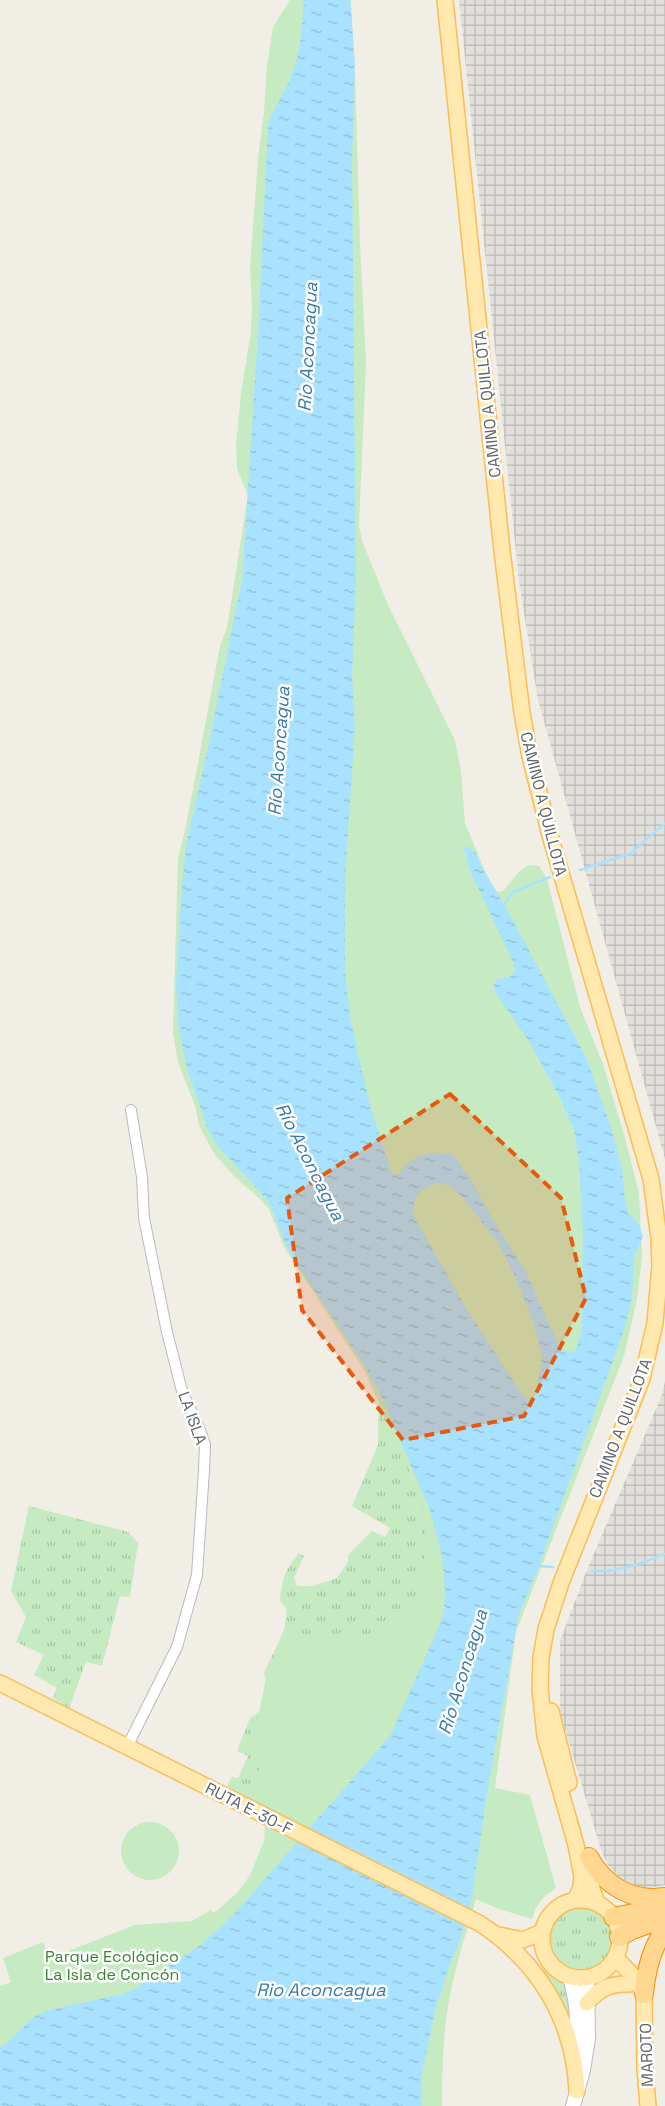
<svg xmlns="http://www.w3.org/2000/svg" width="665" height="2106" font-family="'Space Grotesk',sans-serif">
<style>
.industrial{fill:url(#industrial-grid)}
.grass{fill:url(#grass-tufts)}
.park{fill:#c6eac1}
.water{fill:url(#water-ripples);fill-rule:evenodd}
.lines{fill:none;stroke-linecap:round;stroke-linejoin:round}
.stream{stroke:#a9e2ff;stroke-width:2.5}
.street-casing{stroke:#b7babe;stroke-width:12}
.secondary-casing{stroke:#b8bcc1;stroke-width:16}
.primary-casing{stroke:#fdbc54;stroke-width:18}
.highway-casing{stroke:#f89000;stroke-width:20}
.street{stroke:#fff;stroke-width:10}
.secondary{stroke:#fff;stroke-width:14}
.primary{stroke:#ffe9ae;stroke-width:15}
.highway{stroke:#ffd790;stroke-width:18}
.marked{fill:#e8590c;fill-opacity:0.2;stroke:#e8590c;stroke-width:4;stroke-dasharray:10 6;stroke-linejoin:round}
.labels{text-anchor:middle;stroke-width:5;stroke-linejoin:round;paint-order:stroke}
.street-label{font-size:16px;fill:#5e6368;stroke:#fff}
.park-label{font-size:16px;fill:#33862e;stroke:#fff}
.water-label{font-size:18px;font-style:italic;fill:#377aa8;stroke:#fff}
</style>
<defs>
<pattern id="industrial-grid" width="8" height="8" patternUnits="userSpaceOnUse" patternTransform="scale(1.25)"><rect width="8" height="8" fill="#e2e0db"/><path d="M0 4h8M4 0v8" fill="none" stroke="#bab9b5"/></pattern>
<pattern id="grass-tufts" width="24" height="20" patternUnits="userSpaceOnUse" patternTransform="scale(1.25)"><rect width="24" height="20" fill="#c6eac1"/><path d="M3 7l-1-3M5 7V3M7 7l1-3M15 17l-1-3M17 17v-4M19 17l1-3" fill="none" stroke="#a4c1a1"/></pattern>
<pattern id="water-ripples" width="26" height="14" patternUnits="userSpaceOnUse" patternTransform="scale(1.25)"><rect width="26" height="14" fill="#a9e2ff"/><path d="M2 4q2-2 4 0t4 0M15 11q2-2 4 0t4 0" fill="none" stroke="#8dbbd2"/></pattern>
</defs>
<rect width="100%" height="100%" fill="#f1eee6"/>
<path class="industrial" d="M459,0h206v1159l-127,-459 -19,-119z
M665,1381v504l-16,3 -16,-3 -14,-8 -11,-12 -7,-15 -41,-138v-71l26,-69 76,-177z"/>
<path class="grass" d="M379,1400l51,110 12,47 -135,273 -82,-40 7,-13 6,1 10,-22 -11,-5 13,-33 14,-9 3,-21 -3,-15 17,-36 4,-11 2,-17 -7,-8c2,-22 5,-31 19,-48l5,3 -10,22 3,8h16l24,-8 11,-16v-7l24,-24 13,6 5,-9 -38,-22 26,-61z
M29,1506l99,26 10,11 -8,54 -10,-1 -18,70 -16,-4 -17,46 -16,-10 4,-10 -23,-13 10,-20 -28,-13 10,-25 -15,-26z
M550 1938a31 31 0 1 1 62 0a31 31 0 1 1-62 0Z
M535,1966c12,3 22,12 32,19l5,42z"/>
<path class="park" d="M290,0h61l4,73 5,169 6,120 -7,163 3,16 26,64 67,135 6,32 4,51 17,41 12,25 4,3 5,-1 15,-18 10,-8 11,1 8,13 33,128 23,57 22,74 14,56 3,62 -5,43 -13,57 -108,276 -21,156 35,7 26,93c-13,9 -20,16 -24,31l-33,-10 -23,-10c-9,32 -20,64 -26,96 -7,36 -8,74 -8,111h-442v-120l11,-4 -8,-24 40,-16 7,16 85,-33 57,-4 19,-11 3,3 24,-21 12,-17 14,-34 1,-14 -4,-21 -8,-6 -3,-7 10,-17 -5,-44 12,-59 10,-24 10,-12 26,-1 39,4 16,-1 19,-9 29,-35 11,-52 -3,-32 -10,-30 -50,-111 -80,-123 -15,-38 -8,-9 -26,-23 -19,-21 -9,-15 -8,-16 -4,-19 -17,-44 -5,-29 5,-175 8,-32 34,-180 7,-18 21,-133 -11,-26 -1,-24 5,-52 10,-62 1,-27 -2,-36 8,-109 6,-46 3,-47 6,-39z
M121 1851a29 29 0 1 1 58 0a29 29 0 1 1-58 0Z"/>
<path class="water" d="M304,0h46l5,64 -3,98 4,421 -4,93 3,49 -10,153v93l5,46 9,41 12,51 21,65 4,1c5,-3 7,-8 11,-11 12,-11 31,-14 46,-9l17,23 26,47 29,45 34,75 5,6 7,1 5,-2 6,-23 1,-93 -4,-74 -5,-30 -14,-32 -30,-55 -35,-51 -1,-7 2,-5 15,-4 4,-4 -1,-8 -45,-96 -5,-20 3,-2 9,7 5,13 23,38 82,153 25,70 11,42 3,33 3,11 10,10 5,13 -9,21 -2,42 -8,31 -85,236 -20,48 -31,173 -16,110 -14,49 -9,20 -14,45 -14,67 1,28h-422v-59l6,-3 29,-28 15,-6 72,-16 13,-5 64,-43 23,-20 21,-22 147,-168 48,-107 6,-20 1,-20 -3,-32 -12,-47 -48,-112 -18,-33 -75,-113 -20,-50 -51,-56 -10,-16 -21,-62 -8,-38 -3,-45 5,-87 5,-53 21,-93 35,-172 16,-247 10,-206c4,-20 18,-34 24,-53 9,-23 10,-50 12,-74zM437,1183l12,2 13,12 35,44 15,29 20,49 9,32v15l-7,32 -7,1 -5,-4 -56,-87 -52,-92c-1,-20 4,-27 23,-33z"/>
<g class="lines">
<path class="stream" d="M580,870l51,-17 34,-30
M504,907v-3l9,-12 37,-15
M537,1566l16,1
M592,1571c27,2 48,-8 73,-17"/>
<defs>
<path id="street" d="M127,1747l50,-100 20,-72 7,-105 1,-25 -5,-15 -18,-39 -15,-59 -23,-114 -2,-41 -11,-67"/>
<path id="secondary" d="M569,1976c11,28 6,54 12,83
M573,2106l10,-36 5,-31 -1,-61"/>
<path id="primary" d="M445,0l57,551 20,162 8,44 21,82 100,340 8,60 1,27 -5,57 -13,56 -81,204 -15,46 -5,29 -1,31 5,47 31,109 6,31 -1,11 -5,12
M0,1683l479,240c59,38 95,97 98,168
M551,1711l18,72
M590,1868l2,21 5,14
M542 1939a39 39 0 1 1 78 0a39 39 0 1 1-78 0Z
M499,1935l24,5 19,-8
M615,1957l20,21 9,16 1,75 3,37
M587,2003c12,-14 23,-20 42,-19"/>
<path id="highway" d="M589,1857c16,29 43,45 76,40
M613,1917l26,-5 26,-9
M619,1937l13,-7 33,-12
M644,1994c2,-24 7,-45 21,-65"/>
</defs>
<use href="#street" class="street-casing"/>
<use href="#secondary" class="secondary-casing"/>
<use href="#primary" class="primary-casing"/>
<use href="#highway" class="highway-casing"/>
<use href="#street" class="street"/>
<use href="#secondary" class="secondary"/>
<use href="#primary" class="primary"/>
<use href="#highway" class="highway"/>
</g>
<path class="marked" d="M450,1094l111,104 25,100 -62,118 -121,24 -101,-130 -15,-112z"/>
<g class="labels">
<g class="street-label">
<text transform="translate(487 404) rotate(-96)" y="6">CAMINO A QUILLOTA</text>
<text transform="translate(544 804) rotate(76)" y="6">CAMINO A QUILLOTA</text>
<text transform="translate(193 1418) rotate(70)" y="6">LA ISLA</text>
<text transform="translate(620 1428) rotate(-69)" y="6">CAMINO A QUILLOTA</text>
<text transform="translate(249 1808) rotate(27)" y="6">RUTA E-30-F</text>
<text transform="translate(646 2055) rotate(-92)" y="6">MAROTO</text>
</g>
<g class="park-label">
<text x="112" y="1962">Parque Ecológico<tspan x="112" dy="18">La Isla de Concón</tspan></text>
</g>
<g class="water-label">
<text transform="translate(308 347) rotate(-87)" y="6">Río Aconcagua</text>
<text transform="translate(279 751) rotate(-86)" y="6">Río Aconcagua</text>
<text transform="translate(310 1162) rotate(63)" y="6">Río Aconcagua</text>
<text transform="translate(463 1672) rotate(-73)" y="6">Río Aconcagua</text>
<text x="321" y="1996">Rio Aconcagua</text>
</g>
</g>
</svg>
